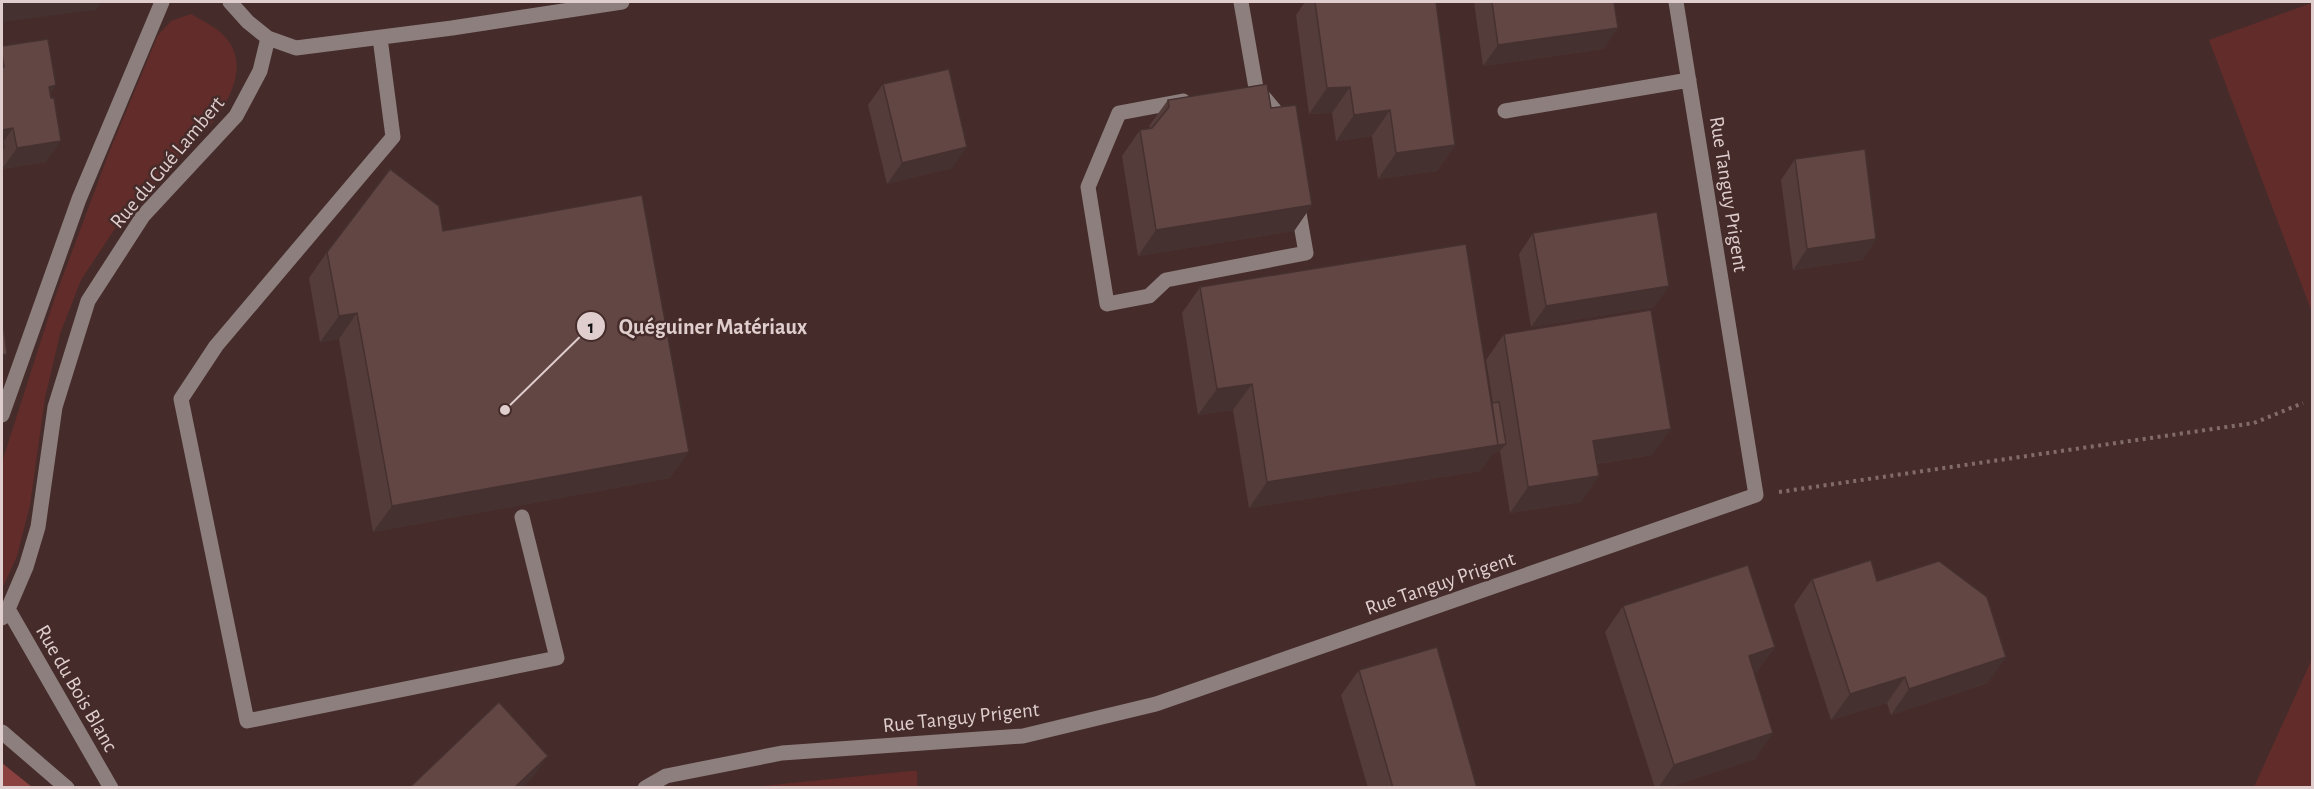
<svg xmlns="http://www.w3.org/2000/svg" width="2314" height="789" font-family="'Alegreya Sans',sans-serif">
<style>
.green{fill:#622c2a}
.forest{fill:#8b413f}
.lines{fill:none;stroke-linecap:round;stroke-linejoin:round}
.path{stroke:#826c6b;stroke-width:4;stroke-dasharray:3 4.5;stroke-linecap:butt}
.minor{stroke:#8d7f7d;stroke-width:15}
.wall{fill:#543c3a}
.shaded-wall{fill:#453130}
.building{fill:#624644;stroke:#453130;stroke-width:1.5}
.labels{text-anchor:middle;stroke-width:5;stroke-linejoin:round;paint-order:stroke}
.street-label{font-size:21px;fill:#dfcecd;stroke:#452c2a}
.leader{fill:none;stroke:#dfcecd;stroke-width:2}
.callout-dot{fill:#dfcecd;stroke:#452c2a;stroke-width:2}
.mark-label{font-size:18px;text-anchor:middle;font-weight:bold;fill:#111}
.callout-label{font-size:22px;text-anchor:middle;font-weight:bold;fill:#dfcecd;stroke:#452c2a;stroke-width:5;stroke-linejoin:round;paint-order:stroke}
</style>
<rect width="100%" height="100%" fill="#452c2a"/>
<path class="green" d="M2312,3v309l-103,-272z
M191,14c11,7 26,13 35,24 23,27 4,61 -13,84l-93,99 -39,59 -21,54 -15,64 -15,107 -13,51 -15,33v-127l52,-162 56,-150 48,-115 13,-14z
M2312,659v128h-58z
M911,771h6v16h-166z"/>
<path class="forest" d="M2,763l30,24h-30z"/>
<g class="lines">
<path class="path" d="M1779,492l475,-69 49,-20"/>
<path class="minor" d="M230,2l18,20 20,16 28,10 156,-20 170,-26
M1241,2l15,86 26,31 1,6
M380,38l13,99 -177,209 -35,53 66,322 310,-63 -35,-141
M1183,101l-64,12 -31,74 19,117 42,-8 17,-16 140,-27 -9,-51
M1505,111l184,-31
M2,415l77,-216 83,-197
M8,609l103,179
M2,618l6,-9 18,-42 12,-40 17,-120 33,-106 55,-85 93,-100 24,-45 8,-33
M2,732l65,56
M645,788l21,-12 116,-23 241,-17 133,-32 600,-209 -80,-493"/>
</g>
<path class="wall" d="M1305,2h131l19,143 -18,26 -59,8 -6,-43 -36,5 -4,-28 -23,1 -13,-99z
M1474,2h140l4,26 -15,21 -120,17z
M2,46l54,39 -6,9 -4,68 -44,7z
M883,84l69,84 -65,16 -19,-79z
M1168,100l103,8 41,97 -18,26 -156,25 -16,-100 18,-26 10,-2 -1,-2z
M1795,159l81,80 -14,21 -69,10 -12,-90z
M443,231l227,247 -297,54 -34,-193 -19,3 -11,-64 18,-26z
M1533,233l136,53 -15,21 -123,20 -12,-73z
M1200,287l292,116h1l-7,-43 18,-26 148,121 -55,9 -16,38 -71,11 -10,-62 -7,2 -13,18 -231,37 -16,-98 -35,5 -16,-102z
M1812,579l65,2 111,102 -97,32 -4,-12 -56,17 -37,-115z
M1623,606l152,41 -19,26 -2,1 1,85 -89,29h-11l-50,-156z
M1359,670l118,118h-109l-27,-93z"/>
<path class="shaded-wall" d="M2,2h100l-6,8 -94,12z
M1618,28l-15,21 -120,17 15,-21z
M56,85l-15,21 8,-19z
M1350,87l-18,26 -23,1 18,-26z
M1390,110l-18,26 -36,5 18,-26z
M13,128l-11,16v-14z
M61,141l-15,21 -44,7 15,-21z
M1455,145l-18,26 -59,8 18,-26z
M967,147l-15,21 -65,16 15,-21z
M1312,205l-18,26 -156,25 18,-26z
M1876,239l-14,21 -69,10 14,-21z
M1669,286l-15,21 -123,20 15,-21z
M357,313l-18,26 -19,3 19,-26z
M7,354l-5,9v-8z
M1252,384l-19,26 -35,5 19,-26z
M1671,429l-19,26 -77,12 18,-26z
M1506,444l-6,7 -7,2 -13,18 -231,37 18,-26z
M689,452l-19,26 -297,54 19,-26z
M1599,476l-18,26 -71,11 18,-26z
M1775,647l-19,26 -26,9 19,-26z
M2006,657l-18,26 -97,32 18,-26z
M1905,677l-18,26 -56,17 19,-26z
M1773,733l-18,26 -89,29h-8l16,-23z
M548,756l-15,21 -11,11h-8z"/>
<path class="building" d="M1315,2h121l19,143 -59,8 -6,-43 -36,5 -4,-28 -23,1z
M1492,2h122l4,26 -120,17z
M48,39l8,46 -7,2 2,11h3l7,43 -44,7 -4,-20 -11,2v-63h2l-2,-13v-8z
M949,69l18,78 -65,16 -19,-79z
M1267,84l4,24 25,-3 16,100 -156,25 -16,-100 12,-2 17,-21 -1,-7z
M2,133l2,15h-2z
M1865,149l11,90 -69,10 -12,-90z
M390,169l49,37 4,25 199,-36 47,257 -297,54 -35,-193 -18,3 -12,-64z
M1657,212l12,74 -123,20 -13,-73z
M1466,244l32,201 -231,37 -15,-98 -35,5 -17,-102z
M1651,310l20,119 -78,12 6,35 -71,11 -24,-153z
M2,317l5,37 -5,1z
M1499,402l7,42 -8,1 -6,-42z
M1871,560l6,21 62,-20 48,36 19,60 -97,32 -4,-12 -55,17 -38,-115z
M1748,565l27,82 -26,9 24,77 -99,32 -51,-159z
M1437,647l40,141h-84l-34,-118z
M499,702l49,54 -34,32h-105z"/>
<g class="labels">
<g class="street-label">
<text transform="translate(167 162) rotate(-50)" y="7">Rue du Gué Lambert</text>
<text transform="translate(1729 194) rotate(81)" y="7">Rue Tanguy Prigent</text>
<text transform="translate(1440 583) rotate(-19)" y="7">Rue Tanguy Prigent</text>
<text transform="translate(77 688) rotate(60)" y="7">Rue du Bois Blanc</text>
<text transform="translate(961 717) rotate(-6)" y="7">Rue Tanguy Prigent</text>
</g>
</g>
<path class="leader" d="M505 410L591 326"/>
<g class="callout-dot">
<circle cx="505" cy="410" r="6"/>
<circle cx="591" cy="326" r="15"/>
</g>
<g class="mark-label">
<text x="591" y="333">1</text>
</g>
<g class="callout-label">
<text x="713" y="334">Quéguiner Matériaux</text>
</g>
<rect width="2314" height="789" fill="none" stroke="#dfcecd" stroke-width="6"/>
</svg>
